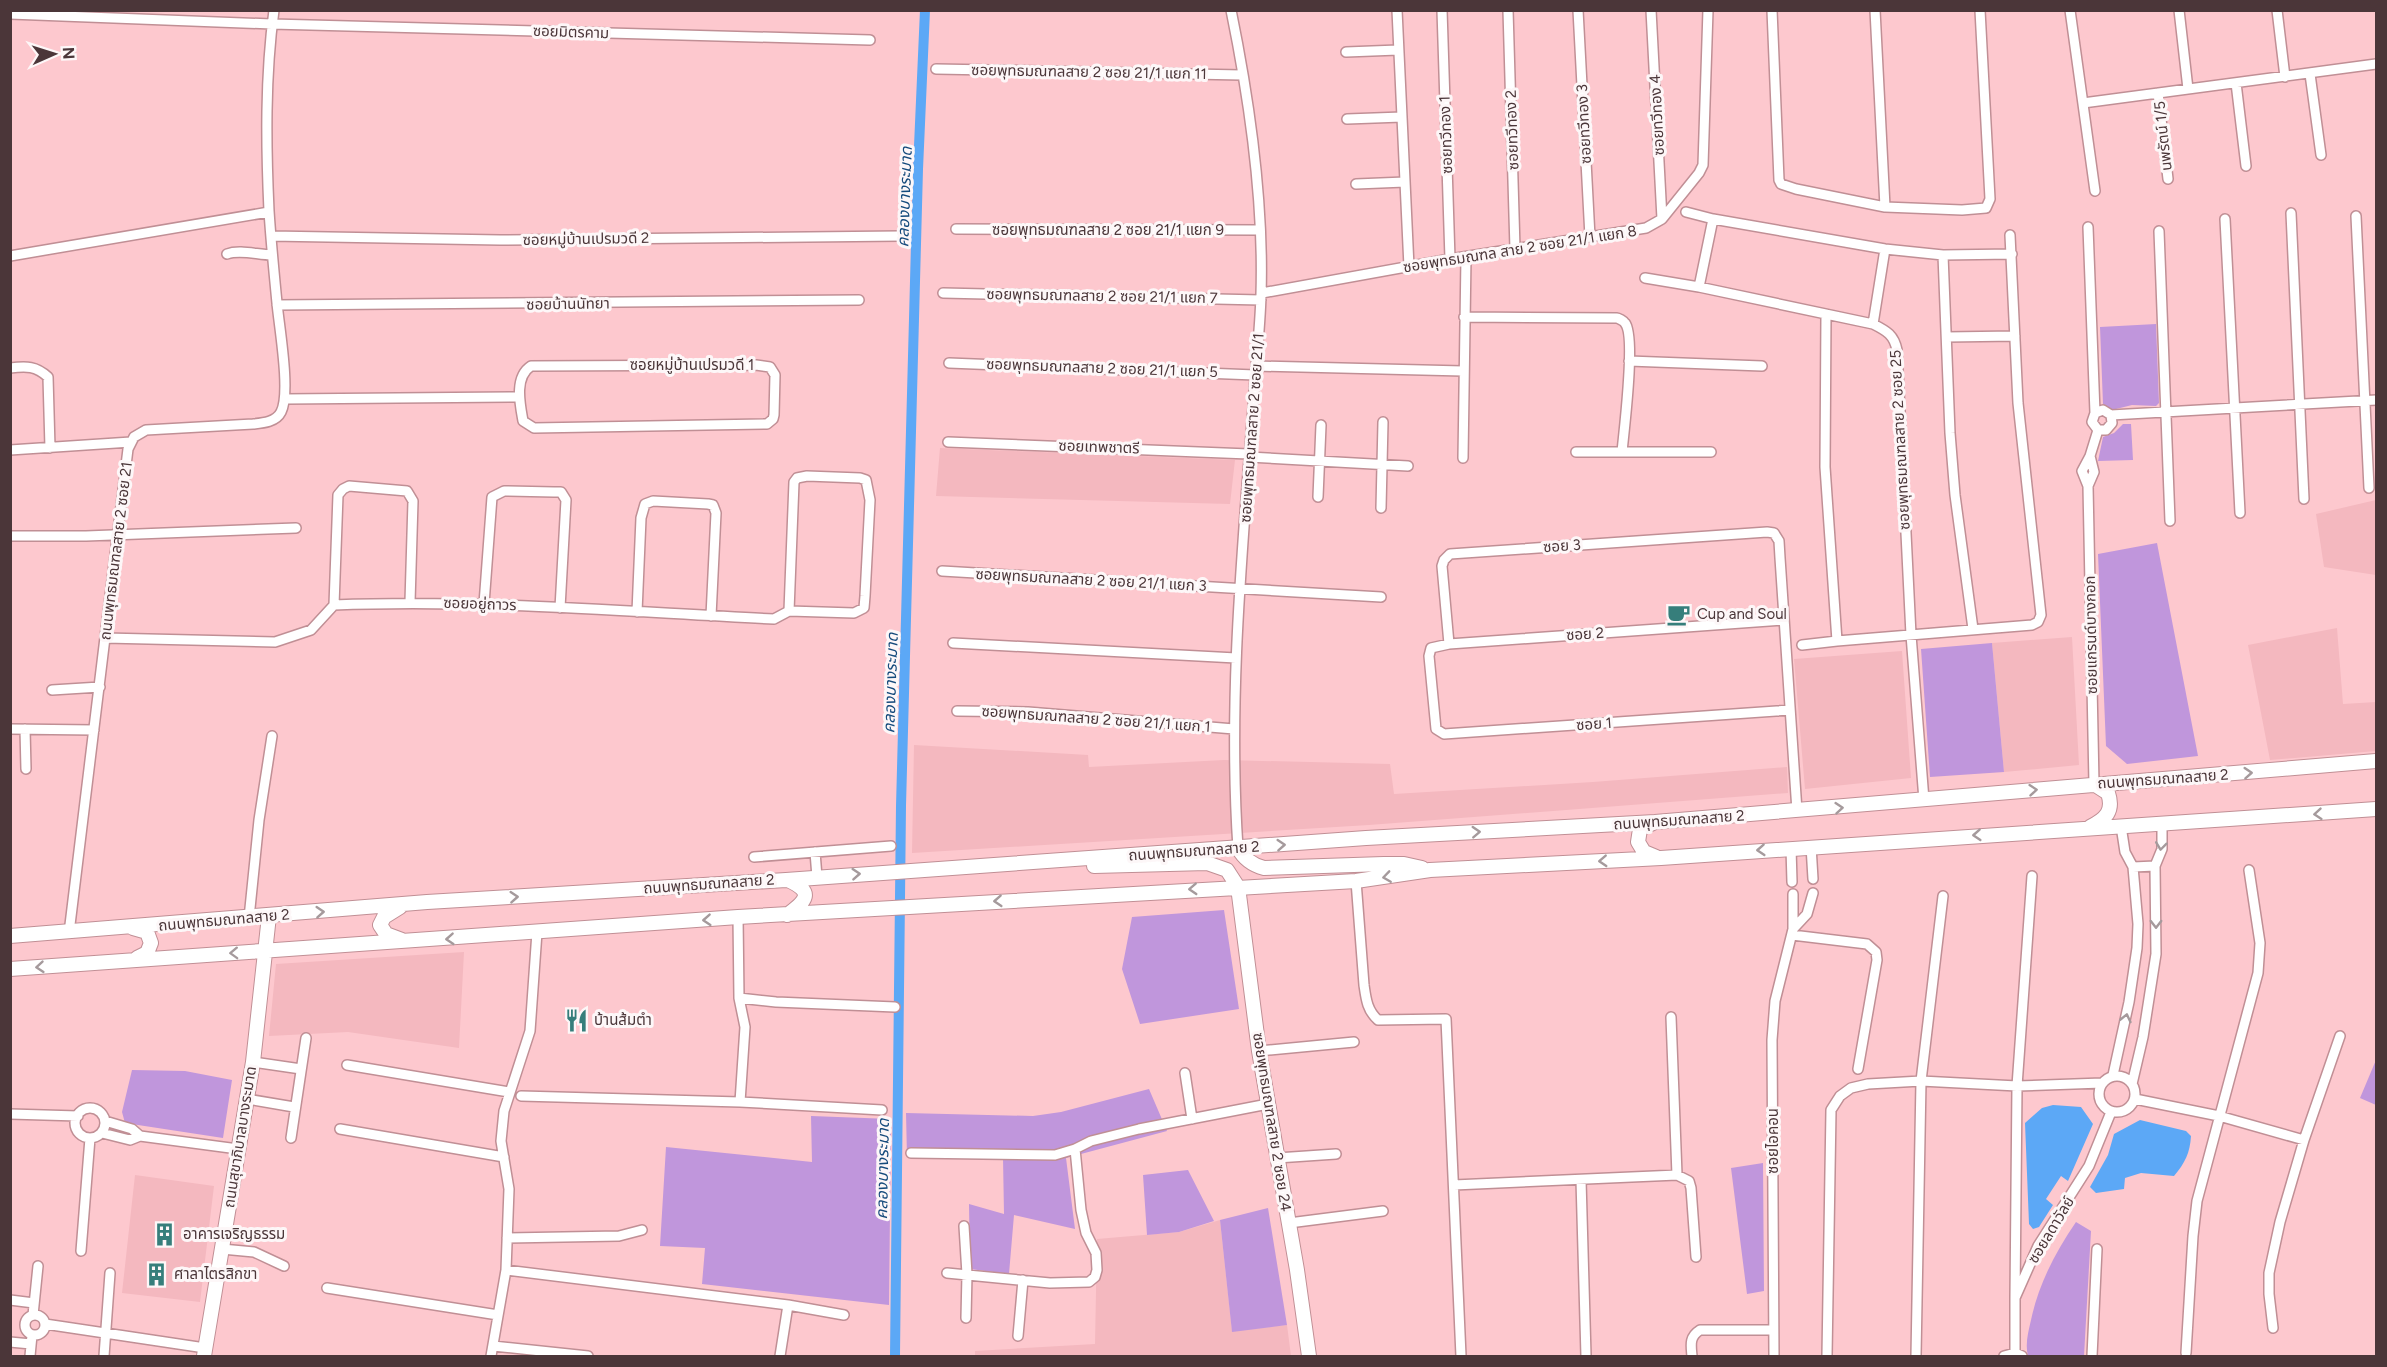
<svg xmlns="http://www.w3.org/2000/svg" width="2387" height="1367" font-family="Figtree,'Noto Sans Thai',sans-serif">
<style>
.built{fill:#f4b8bf}
.green{fill:#c096dc}
.water{fill:#5ca8f6}
.lines{fill:none;stroke-linecap:round;stroke-linejoin:round}
.canal{stroke:#5ca8f6;stroke-width:10}
.street-casing{stroke:#c08f95;stroke-width:12}
.secondary-casing{stroke:#c08f95;stroke-width:16}
.street{stroke:#fff;stroke-width:9}
.secondary{stroke:#fff;stroke-width:14}
.oneway{stroke:#a59a9c}
.labels{text-anchor:middle;stroke-width:6;stroke-linejoin:round;paint-order:stroke}
.street-label{font-size:15px;fill:#4b3639;stroke:#fdf7f8}
.poi-label{font-size:15px;fill:#4b3639;stroke:#fdf7f8;text-anchor:start}
.water-label{font-size:16px;font-style:italic;fill:#154a7c;stroke:#fdf7f8}
</style>
<rect width="100%" height="100%" fill="#fdc8ce"/>
<path class="built" d="M940,448l295,12 -5,44 -294,-8z
M2376,500v75l-52,-8 -8,-53z
M2337,628l6,76 33,-2v49l-106,9 -22,-115z
M2072,637l7,128 -75,7 -12,-129z
M1902,651l9,127 -106,11 -11,-130z
M914,745l174,10 1,12 135,-7 166,4 4,30 199,-12 194,-15 1,26 -419,32 -457,28z
M464,952l-5,96 -111,-16 -79,4 7,-72z
M135,1175l79,11 -14,116 -78,-9z
M1220,1220l12,111 55,-6 4,31h-316v-5l120,-7 2,-105 82,-7z"/>
<path class="green" d="M2156,324l3,79 -3,3 -24,-1 -20,5 -9,-6 -3,-77z
M2123,424h8l2,36 -35,1 5,-24 11,-4z
M2157,543l41,213 -71,8 -21,-18 -8,-192z
M1992,643l12,129 -74,5 -9,-128z
M1224,910l15,99 -99,15 -18,-55 10,-52z
M2376,1060v45l-16,-7z
M132,1070l53,1 47,9 -9,58 -98,-15 -3,-11z
M1149,1089l18,42 -101,27 9,71 -61,-14 -5,59 -39,-5 -1,-65 35,10 -1,-56 -96,-1 -1,-44 127,3 28,-4z
M811,1116l80,3 -2,186 -187,-21 3,-36 -45,-2 6,-99 146,15z
M1763,1163l1,128 -17,3 -16,-126z
M1188,1170l26,51 -35,11 -32,3 -4,-60z
M1268,1208l19,117 -55,7 -12,-112z
M2076,1222l15,9 -7,125h-56c-3,-12 0,-23 3,-36 8,-37 24,-67 45,-98z"/>
<path class="water" d="M2053,1105l28,2 12,17 -25,57 -7,-5 -15,23 7,6 -14,22 -6,2 -4,-5 -4,-101 17,-15z
M2140,1120l46,11 5,5c-1,17 -6,27 -17,40l-33,-3 -16,5 -1,11 -28,4 -6,-6 18,-32 6,-21z"/>
<g class="lines">
<path class="canal" d="M895,1356l6,-550 17,-637 7,-159"/>
<defs>
<path id="street" d="M1231,10c19,93 33,190 30,285 -1,37 -6,75 -8,113 -11,146 -25,293 -15,440
M1397,10l12,257
M1442,10l8,249
M1508,10l7,239
M1578,10l12,227
M1651,10l11,209
M1772,10l7,170 2,4 15,5 89,18 77,3 24,-2 4,-9 -10,-189
M1875,10l10,197
M2070,10l25,181
M2179,10l9,79
M2277,10l8,67
M10,14l262,10 598,16
M1346,52l52,-2
M936,69l306,6
M2310,74l11,81
M2236,83l10,83
M2158,93l10,86
M2083,103l293,-39
M1347,119l55,-2
M1356,184l49,-2
M1686,212l27,7
M2291,213l13,286
M2356,216l13,272
M2225,219l15,294
M2088,227l7,186
M956,229l304,1
M2159,231l11,290
M271,236l229,4 400,-4
M227,254c13,-5 31,1 45,1
M10,256l259,-44
M1645,278l54,9 174,37c14,7 21,11 24,26l14,285 13,165
M1699,287l14,-68 172,30 58,6
M943,293l318,7
M1262,293l188,-34 196,-31 16,-9 37,-46 4,-8 5,-155
M277,305l582,-5
M1826,314l-1,153 12,174 195,-16 6,-3 3,-7 -23,-212 -8,-168
M1464,317l153,1c1,0 7,3 8,5 11,13 -1,107 -3,129h89
M1873,324l12,-75
M1947,337l68,-1
M1629,361l133,5
M949,363l306,12
M756,365l14,2 5,8 -1,40 -1,4 -6,5 -233,4 -11,-7c-3,-17 -9,-44 8,-55z
M1256,366l207,5
M10,368c17,-2 26,-2 38,9l2,71
M285,399l234,-2
M2111,415l1,8 -6,7h-8l-6,-8 3,-9 8,-3 8,5 265,-15
M948,442l301,12
M10,450l121,-8
M1576,452h46
M1249,457l159,9
M1463,458l3,-201
M2088,486l6,-14 -4,-16
M1318,497l3,-72
M1381,508l2,-86
M10,536h76l210,-8
M942,571l439,26
M484,604l8,-107 12,-6 50,1h7l5,8 -6,108
M334,605l4,-110 5,-6 6,-3 58,5 6,10 -3,101
M637,612l4,-94 4,-14 8,-3 55,3 5,1 3,8 -5,103
M1784,620l-335,24 -18,4 -2,8 7,73 8,5 346,-24
M1973,629l-18,-134 -5,-62 -7,-178 69,-1
M105,638l170,4 36,-12 23,-25c147,-6 294,7 440,14l15,-8 65,2 10,-5 1,-12 5,-96 -4,-20 -6,-2 -53,-2 -10,2 -3,4 -5,129
M953,643l283,15
M1449,644l-7,-78 2,-6 6,-6 317,-22 7,1 5,8 1,17 17,253
M1802,645l35,-4
M52,690l48,-3
M957,711l71,1 206,17
M10,729l84,1
M25,729l1,40
M2094,784l-6,-298 -6,-15 8,-15 8,-26
M1811,846l2,33
M1791,848l1,34
M815,852l2,25
M754,857l137,-11
M2133,867l22,-1
M1356,881l8,104c2,14 3,25 14,35l68,-1 15,337
M249,918l10,-98 13,-84
M1793,929l14,-15 6,-21
M69,933l59,-484 6,-12 12,-7 107,-6c10,-1 23,-2 28,-12 10,-19 -2,-86 -4,-109 -3,-31 -6,-61 -8,-92 -3,-66 -4,-134 5,-201
M1792,935l75,9 9,8 1,8 -19,109
M739,998l37,4 119,5
M1671,1017l6,158
M1259,1051l95,-9
M253,1062l48,7
M347,1065l162,27
M1185,1073l7,46
M2113,1075l16,-73 8,-54 1,-24 -5,-57 -8,-15 -4,-26
M2099 1094a18 18 0 1 1 36 0a18 18 0 1 1-36 0Z
M2132,1084l11,-47 13,-83 -1,-88 7,-17v-24
M521,1096l219,6 5,-75 -6,-29 -1,-81
M247,1099l47,8
M2135,1099l84,17 85,24
M740,1102l142,8
M75 1123a15 15 0 1 1 30 0a15 15 0 1 1-30 0Z
M10,1114l68,2
M105,1121l27,8 8,7
M340,1129l164,28
M102,1133l28,7 10,-4 98,13
M291,1138l15,-100
M911,1153l144,2 20,-6
M1277,1158l59,-4
M1581,1180l5,176
M1454,1185l223,-10 12,6 2,7 5,69
M1289,1223l94,-12
M964,1226l3,48 -1,44
M507,1238l112,-2 23,-6
M222,1249l32,3 30,14
M81,1251l9,-113
M506,1270l282,35 -8,51
M947,1273l103,10 39,-1 6,-5 2,-7 -1,-17 -10,-20 -5,-23 -6,-61 16,-8 48,-12 129,-25
M327,1288l171,27
M2015,1298l2,-212 15,-210
M10,1300l24,3
M788,1305l56,10
M33,1315l5,-49
M25 1325a10 10 0 1 1 20 0a10 10 0 1 1-20 0Z
M45,1324l160,24
M2273,1328l-4,-34v-21l11,-51 24,-82 36,-104
M1018,1336l5,-56
M10,1342l21,2
M493,1346l95,10
M2015,1353v-55l23,-52 51,-80 22,-54
M2186,1353l7,-117 4,-35 61,-228 2,-30 -11,-73
M30,1356l2,-21
M104,1356l6,-83
M491,1356l15,-86 3,-81 -8,-48 3,-30 26,-80 7,-99
M1692,1356c-1,-11 -3,-19 8,-26h73
M1774,1356l-2,-316 3,-39 18,-72v-35
M1827,1356l4,-246 9,-14 11,-8 17,-4 53,-3 96,5 85,-3
M1916,1356l5,-275 22,-185
M2004,1356l11,-3 7,3
M2092,1356l5,-107"/>
<path id="secondary" d="M1653,823l-13,6 -2,13 6,10 12,5
M2090,827c16,-8 24,-16 18,-34l-14,-9
M1238,848c6,11 14,17 26,20l120,-4h20l18,4
M1094,866l113,-3 20,7 11,17 21,164 38,219 12,86
M400,907l-16,10 -4,8 6,9 16,6
M787,915c19,-14 28,-23 1,-35
M133,928l14,4 4,11 -4,10 -10,5
M10,936l417,-34 359,-22 580,-42 289,-16 721,-61
M10,969l728,-52 618,-36 74,-11 231,-12 715,-49
M204,1356l49,-294 16,-146"/>
</defs>
<use href="#street" class="street-casing"/>
<use href="#secondary" class="secondary-casing"/>
<use href="#street" class="street"/>
<use href="#secondary" class="secondary"/>
</g>
<defs><path id="oneway-chevron" d="M-2-3.5L2.5 0L-2 3.5" fill="none" stroke-width="1.6" stroke-linecap="round" stroke-linejoin="round" transform="scale(1.5)"/></defs>
<g class="oneway">
<use href="#oneway-chevron" transform="translate(2248 773) rotate(-4)"/>
<use href="#oneway-chevron" transform="translate(2033 790) rotate(-5)"/>
<use href="#oneway-chevron" transform="translate(1839 808) rotate(-5)"/>
<use href="#oneway-chevron" transform="translate(2318 814) rotate(175)"/>
<use href="#oneway-chevron" transform="translate(1476 832) rotate(-3)"/>
<use href="#oneway-chevron" transform="translate(1977 835) rotate(176)"/>
<use href="#oneway-chevron" transform="translate(1281 845) rotate(-4)"/>
<use href="#oneway-chevron" transform="translate(2161 846) rotate(97)"/>
<use href="#oneway-chevron" transform="translate(1761 850) rotate(176)"/>
<use href="#oneway-chevron" transform="translate(1603 861) rotate(177)"/>
<use href="#oneway-chevron" transform="translate(856 874) rotate(-4)"/>
<use href="#oneway-chevron" transform="translate(1387 877) rotate(172)"/>
<use href="#oneway-chevron" transform="translate(1193 889) rotate(177)"/>
<use href="#oneway-chevron" transform="translate(514 897) rotate(-4)"/>
<use href="#oneway-chevron" transform="translate(998 901) rotate(176)"/>
<use href="#oneway-chevron" transform="translate(320 912) rotate(-4)"/>
<use href="#oneway-chevron" transform="translate(707 920) rotate(176)"/>
<use href="#oneway-chevron" transform="translate(2156 924) rotate(90)"/>
<use href="#oneway-chevron" transform="translate(450 939) rotate(176)"/>
<use href="#oneway-chevron" transform="translate(234 953) rotate(178)"/>
<use href="#oneway-chevron" transform="translate(40 967) rotate(175)"/>
<use href="#oneway-chevron" transform="translate(2126 1018) rotate(-77)"/>
</g>
<defs>
<symbol id="cafe-bare" viewBox="-9 -9 18 18"><path d="M-5.5-4.5H6V0H3Q3 3.5 0 3.5H-2.5Q-5.5 3.5-5.5 0ZM3-3.2v2h1.7v-2ZM-6 4.5H4V6H-6Z" fill="#367e7b" stroke="#fdf7f8" stroke-width="2.5" paint-order="stroke"/></symbol>
<symbol id="restaurant-bare" viewBox="-9 -9 18 18"><path d="M-5-6h1v4h1v-4h1v4h1v-4h1v5L-1.5 .5V6h-2V.5L-5-1ZM5-6V6H3V1.5H1.5Q1.5-4 5-6Z" fill="#367e7b" stroke="#fdf7f8" stroke-width="2.5" paint-order="stroke"/></symbol>
<symbol id="building-bare" viewBox="-9 -9 18 18"><path d="M-4-6H4V6H1V3H-1V6H-4ZM-2.5-4.3h1.7v1.8h-1.7ZM.8-4.3h1.7v1.8H.8ZM-2.5-1h1.7V.8h-1.7ZM.8-1h1.7V.8H.8Z" fill="#367e7b" stroke="#fdf7f8" stroke-width="2.5" paint-order="stroke"/></symbol>
</defs>
<g fill-rule="evenodd">
<use href="#cafe-bare" x="1662" y="598" width="33" height="33"/>
<use href="#restaurant-bare" x="560" y="1004" width="33" height="33"/>
<use href="#building-bare" x="148" y="1218" width="33" height="33"/>
<use href="#building-bare" x="140" y="1258" width="33" height="33"/>
</g>
<g class="labels">
<g class="street-label">
<text transform="translate(571 32) rotate(2)" y="5">ซอยมิตรคาม</text>
<text transform="translate(1089 72) rotate(1)" y="5">ซอยพุทธมณฑลสาย 2 ซอย 21/1 แยก 11</text>
<text transform="translate(1657 115) rotate(-93)" y="5">ซอยทวีทอง 4</text>
<text transform="translate(1584 124) rotate(-93)" y="5">ซอยทวีทอง 3</text>
<text transform="translate(1512 130) rotate(-92)" y="5">ซอยทวีทอง 2</text>
<text transform="translate(1446 135) rotate(-92)" y="5">ซอยทวีทอง 1</text>
<text transform="translate(2163 136) rotate(-96)" y="5">นพรัตน์ 1/5</text>
<text x="1108" y="235">ซอยพุทธมณฑลสาย 2 ซอย 21/1 แยก 9</text>
<text transform="translate(586 239) rotate(-1)" y="5">ซอยหมู่บ้านเปรมวดี 2</text>
<text transform="translate(1520 249) rotate(-9)" y="5">ซอยพุทธมณฑล สาย 2 ซอย 21/1 แยก 8</text>
<text transform="translate(1102 296) rotate(1)" y="5">ซอยพุทธมณฑลสาย 2 ซอย 21/1 แยก 7</text>
<text transform="translate(568 304) rotate(-1)" y="5">ซอยบ้านนัทยา</text>
<text x="692" y="370">ซอยหมู่บ้านเปรมวดี 1</text>
<text transform="translate(1102 368) rotate(2)" y="5">ซอยพุทธมณฑลสาย 2 ซอย 21/1 แยก 5</text>
<text transform="translate(1252 428) rotate(-86)" y="5">ซอยพุทธมณฑลสาย 2 ซอย 21/1</text>
<text transform="translate(1900 440) rotate(-93)" y="5">ซอยพุทธมณฑลสาย 2 ซอย 25</text>
<text transform="translate(1099 447) rotate(2)" y="5">ซอยเทพชาตรี</text>
<text transform="translate(1562 546) rotate(-4)" y="5">ซอย 3</text>
<text transform="translate(116 551) rotate(-83)" y="5">ถนนพุทธมณฑลสาย 2 ซอย 21</text>
<text transform="translate(1091 580) rotate(3)" y="5">ซอยพุทธมณฑลสาย 2 ซอย 21/1 แยก 3</text>
<text transform="translate(480 604) rotate(2)" y="5">ซอยอยู่ถาวร</text>
<text transform="translate(1585 634) rotate(-4)" y="5">ซอย 2</text>
<text transform="translate(2091 635) rotate(-91)" y="5">ซอยแกรนด์บางกอก</text>
<text transform="translate(1096 719) rotate(4)" y="5">ซอยพุทธมณฑลสาย 2 ซอย 21/1 แยก 1</text>
<text transform="translate(1594 724) rotate(-4)" y="5">ซอย 1</text>
<text transform="translate(2163 779) rotate(-4)" y="5">ถนนพุทธมณฑลสาย 2</text>
<text transform="translate(1679 820) rotate(-4)" y="5">ถนนพุทธมณฑลสาย 2</text>
<text transform="translate(1194 851) rotate(-4)" y="5">ถนนพุทธมณฑลสาย 2</text>
<text transform="translate(709 884) rotate(-4)" y="5">ถนนพุทธมณฑลสาย 2</text>
<text transform="translate(224 920) rotate(-5)" y="5">ถนนพุทธมณฑลสาย 2</text>
<text transform="translate(1272 1122) rotate(81)" y="5">ซอยพุทธมณฑลสาย 2 ซอย 24</text>
<text transform="translate(240 1137) rotate(-81)" y="5">ถนนสุขาภิบาลบางระมาด</text>
<text transform="translate(1773 1141) rotate(-90)" y="5">ซอยไอคอน</text>
<text transform="translate(2051 1230) rotate(-59)" y="5">ซอยลดาวัลย์</text>
</g>
<g class="poi-label">
<text x="1697" y="619">Cup and Soul</text>
<text x="594" y="1025">บ้านส้มตำ</text>
<text x="183" y="1239">อาคารเจริญธรรม</text>
<text x="174" y="1279">ศาลาไตรสิกขา</text>
</g>
<g class="water-label">
<text transform="translate(904 197) rotate(-88)" y="6">คลองบางระมาด</text>
<text transform="translate(890 683) rotate(-88)" y="6">คลองบางระมาด</text>
<text transform="translate(882 1169) rotate(-89)" y="6">คลองบางระมาด</text>
</g>
</g>
<rect width="2387" height="1367" fill="none" stroke="#4b3639" stroke-width="24"/>
<g transform="translate(54 54) rotate(87)" stroke="#fdf7f8" stroke-width="4.5" paint-order="stroke">
<path d="M0-4.5L10 22L0 15L-10 22Z" fill="#4b3639"/>
<text y="-9" font-size="16" font-weight="bold" text-anchor="middle" fill="#4b3639">N</text>
</g>
</svg>
